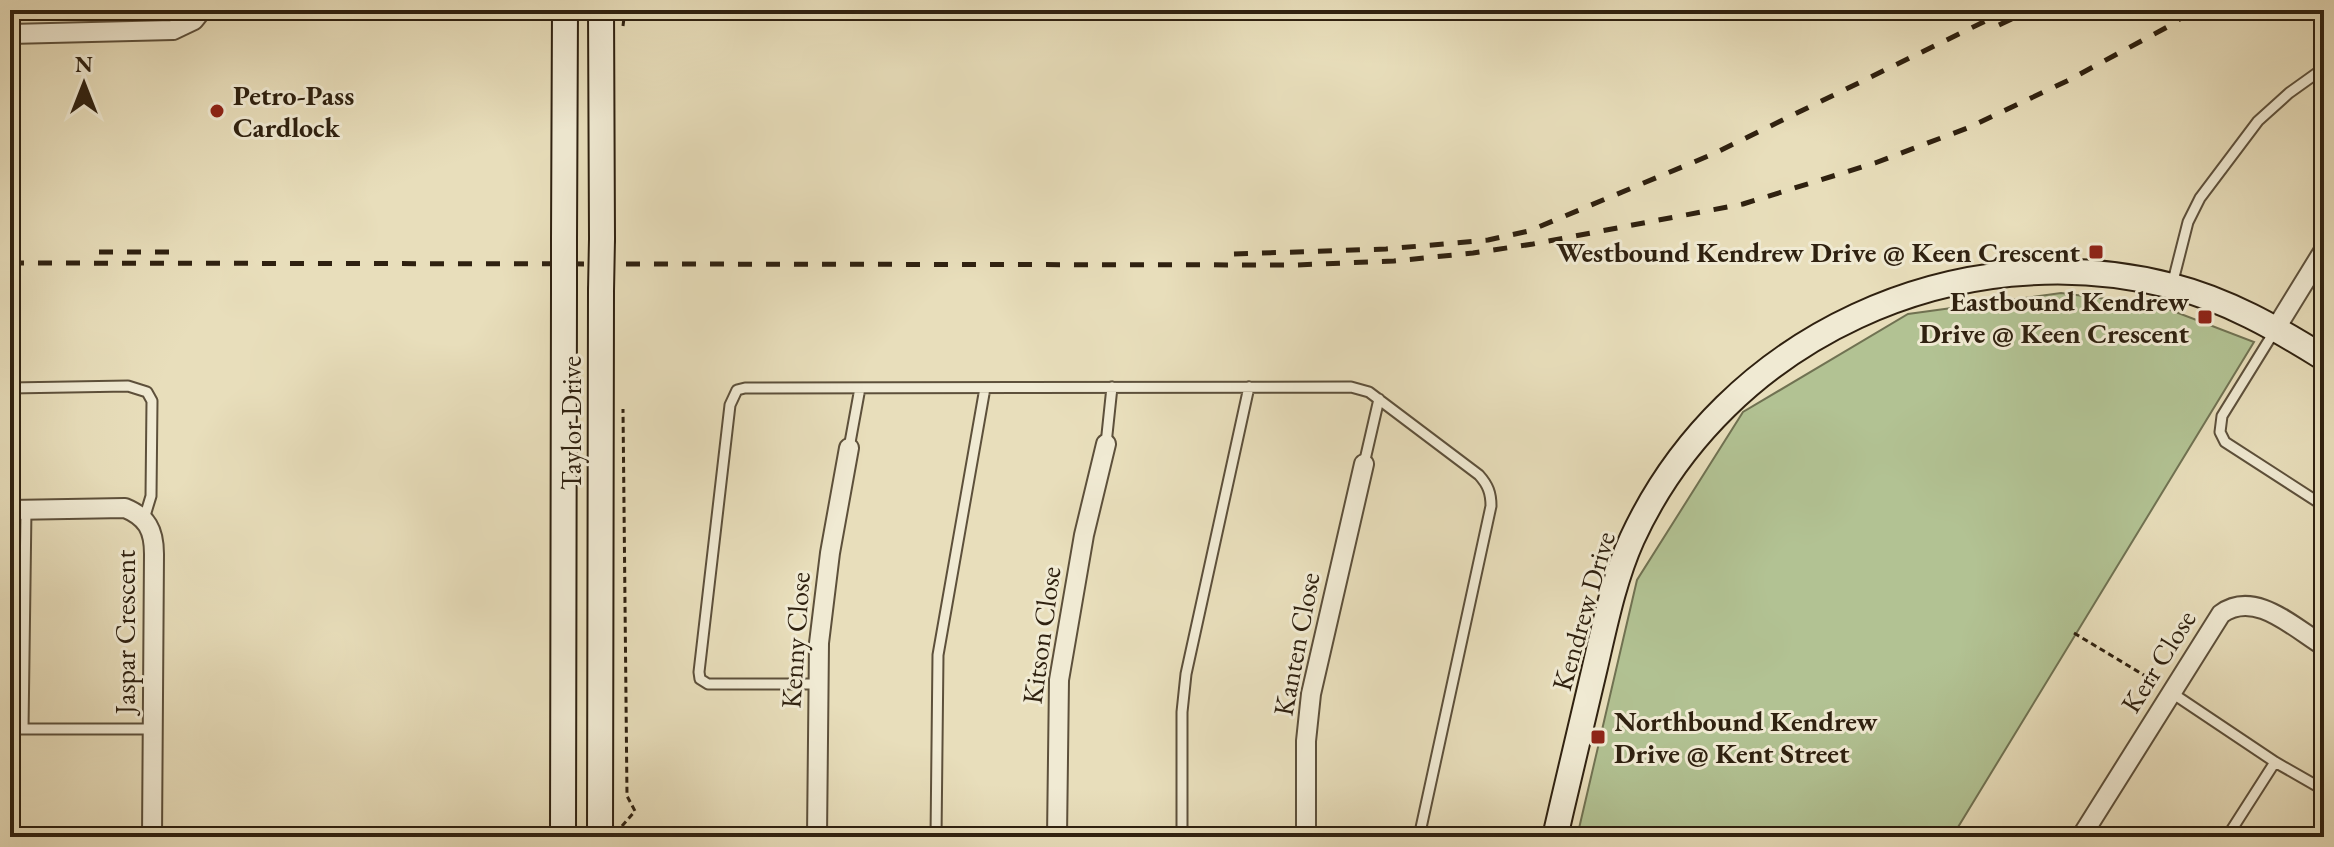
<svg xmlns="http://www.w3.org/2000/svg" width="2334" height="847" font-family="'EB Garamond',serif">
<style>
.green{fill:#b2c293;stroke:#707252;stroke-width:2}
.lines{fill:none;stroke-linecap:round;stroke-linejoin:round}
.lane-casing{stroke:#5d503b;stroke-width:13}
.street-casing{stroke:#5d503b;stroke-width:22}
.secondary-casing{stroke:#2f2110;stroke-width:28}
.path{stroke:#2f2110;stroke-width:3;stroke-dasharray:6 4;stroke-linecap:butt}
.lane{stroke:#f0ead3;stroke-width:9}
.street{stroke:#f0ead3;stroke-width:18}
.secondary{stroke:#f0ead3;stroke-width:24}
.rail{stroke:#2f2110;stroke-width:5;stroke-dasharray:14 14;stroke-linecap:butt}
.secondary-bridge-casing{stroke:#2f2110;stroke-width:28;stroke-linecap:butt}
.secondary-bridge{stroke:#f0ead3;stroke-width:24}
.poi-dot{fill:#8f2418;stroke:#f0ead3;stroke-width:3}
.labels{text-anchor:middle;stroke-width:6;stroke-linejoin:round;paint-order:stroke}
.poi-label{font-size:28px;font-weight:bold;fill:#2f2110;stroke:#f0ead3;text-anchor:start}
.street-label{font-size:28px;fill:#2f2110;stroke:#f0ead3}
</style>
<rect width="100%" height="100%" fill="#e8debb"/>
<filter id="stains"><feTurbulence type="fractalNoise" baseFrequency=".0025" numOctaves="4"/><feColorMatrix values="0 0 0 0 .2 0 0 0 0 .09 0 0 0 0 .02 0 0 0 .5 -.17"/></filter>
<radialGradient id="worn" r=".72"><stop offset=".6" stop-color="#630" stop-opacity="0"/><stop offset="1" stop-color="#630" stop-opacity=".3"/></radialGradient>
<path class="green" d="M2061,293l99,13 94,36 -302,495h-375l60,-257 106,-168 165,-98z"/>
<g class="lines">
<defs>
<path id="lane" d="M2172,285l16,-63 12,-24 58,-77 31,-28 35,-25
M2274,332l-52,84 -2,16 5,10 99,64
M10,388l118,-2 19,6 5,9 -1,95 -7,23
M1106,444l6,-57
M849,448l11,-60
M1364,464l15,-65
M816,684h-108l-8,-5 -1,-7 31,-267 7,-15 8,-2 606,-1 18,5 110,83c9,10 12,18 12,31l-72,331
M2172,693l103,69 49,28
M10,729h143
M23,729l3,-220
M936,837l2,-182 47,-267
M1182,837v-125l4,-38 63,-287
M2227,837l48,-75"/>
<path id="street" d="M10,34l163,-4 21,-10 8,-10
M2276,328l48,-78
M10,510l115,-2c22,9 29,22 29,46l-2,283
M817,837l2,-194 11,-90 19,-105
M1057,837l2,-157 25,-145 22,-91
M1306,837v-96l5,-47 53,-230
M2081,837l140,-223c34,-25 73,14 103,32"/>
<path id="secondary" d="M601,10l1,229
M564,239l1,-229
M563,837l1,-547
M600,837l1,-546
M1555,837c13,-57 27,-114 40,-170 10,-43 19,-88 37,-128 93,-202 326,-308 540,-253 55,14 104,42 152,72"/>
</defs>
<use href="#lane" class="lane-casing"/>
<use href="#street" class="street-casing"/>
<use href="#secondary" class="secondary-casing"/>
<path class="path" d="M623,26l2,-16
M2074,633l83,50
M622,826l13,-15 -8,-15 -4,-387"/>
<use href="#lane" class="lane"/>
<use href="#street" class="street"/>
<use href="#secondary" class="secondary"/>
<path class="rail" d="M1999,25l32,-15
M99,252h84
M1234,254l152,-5 102,-9 41,-9 184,-77 295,-144
M10,263l1285,2 99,-4 79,-8 60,-9 210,-40 132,-41 95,-36 97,-46 104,-56 22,-15"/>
<defs>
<path id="secondary-bridge" d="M564,290v-51
M601,291l1,-52"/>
</defs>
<use href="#secondary-bridge" class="secondary-bridge-casing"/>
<use href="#secondary-bridge" class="secondary-bridge"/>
</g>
<g class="poi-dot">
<circle cx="217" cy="111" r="8"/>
<rect x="2088" y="244" width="16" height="16" rx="4"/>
<rect x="2197" y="309" width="16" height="16" rx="4"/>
<rect x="1590" y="729" width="16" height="16" rx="4"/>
</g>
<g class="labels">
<g class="poi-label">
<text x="233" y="105">Petro-Pass<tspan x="233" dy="32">Cardlock</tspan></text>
<text x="2080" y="262" text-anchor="end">Westbound Kendrew Drive @ Keen Crescent</text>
<text x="2189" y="311" text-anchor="end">Eastbound Kendrew<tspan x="2189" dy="32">Drive @ Keen Crescent</tspan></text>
<text x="1614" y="731">Northbound Kendrew<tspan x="1614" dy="32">Drive @ Kent Street</tspan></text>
</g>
<g class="street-label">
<text transform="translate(571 423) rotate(-90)" y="10">Taylor Drive</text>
<text transform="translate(1583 611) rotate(-74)" y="10">Kendrew Drive</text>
<text transform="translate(125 632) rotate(-90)" y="10">Jaspar Crescent</text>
<text transform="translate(1041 635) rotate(-82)" y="10">Kitson Close</text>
<text transform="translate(795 640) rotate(-86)" y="10">Kenny Close</text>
<text transform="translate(1296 644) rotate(-79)" y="10">Kanten Close</text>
<text transform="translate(2158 661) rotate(-58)" y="10">Kerr Close</text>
</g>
</g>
<rect width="2334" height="847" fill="none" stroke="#e8debb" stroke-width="40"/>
<rect x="12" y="12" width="2310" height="823" fill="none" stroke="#2f2110" stroke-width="4"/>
<rect x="20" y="20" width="2294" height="807" fill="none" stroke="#2f2110" stroke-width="2"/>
<g transform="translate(84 84)" stroke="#f0ead3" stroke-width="6" paint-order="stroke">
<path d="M0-6L14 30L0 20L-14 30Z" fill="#2f2110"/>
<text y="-12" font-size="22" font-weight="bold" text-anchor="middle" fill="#2f2110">N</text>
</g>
<rect width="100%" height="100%" filter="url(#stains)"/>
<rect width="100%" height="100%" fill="url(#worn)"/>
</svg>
